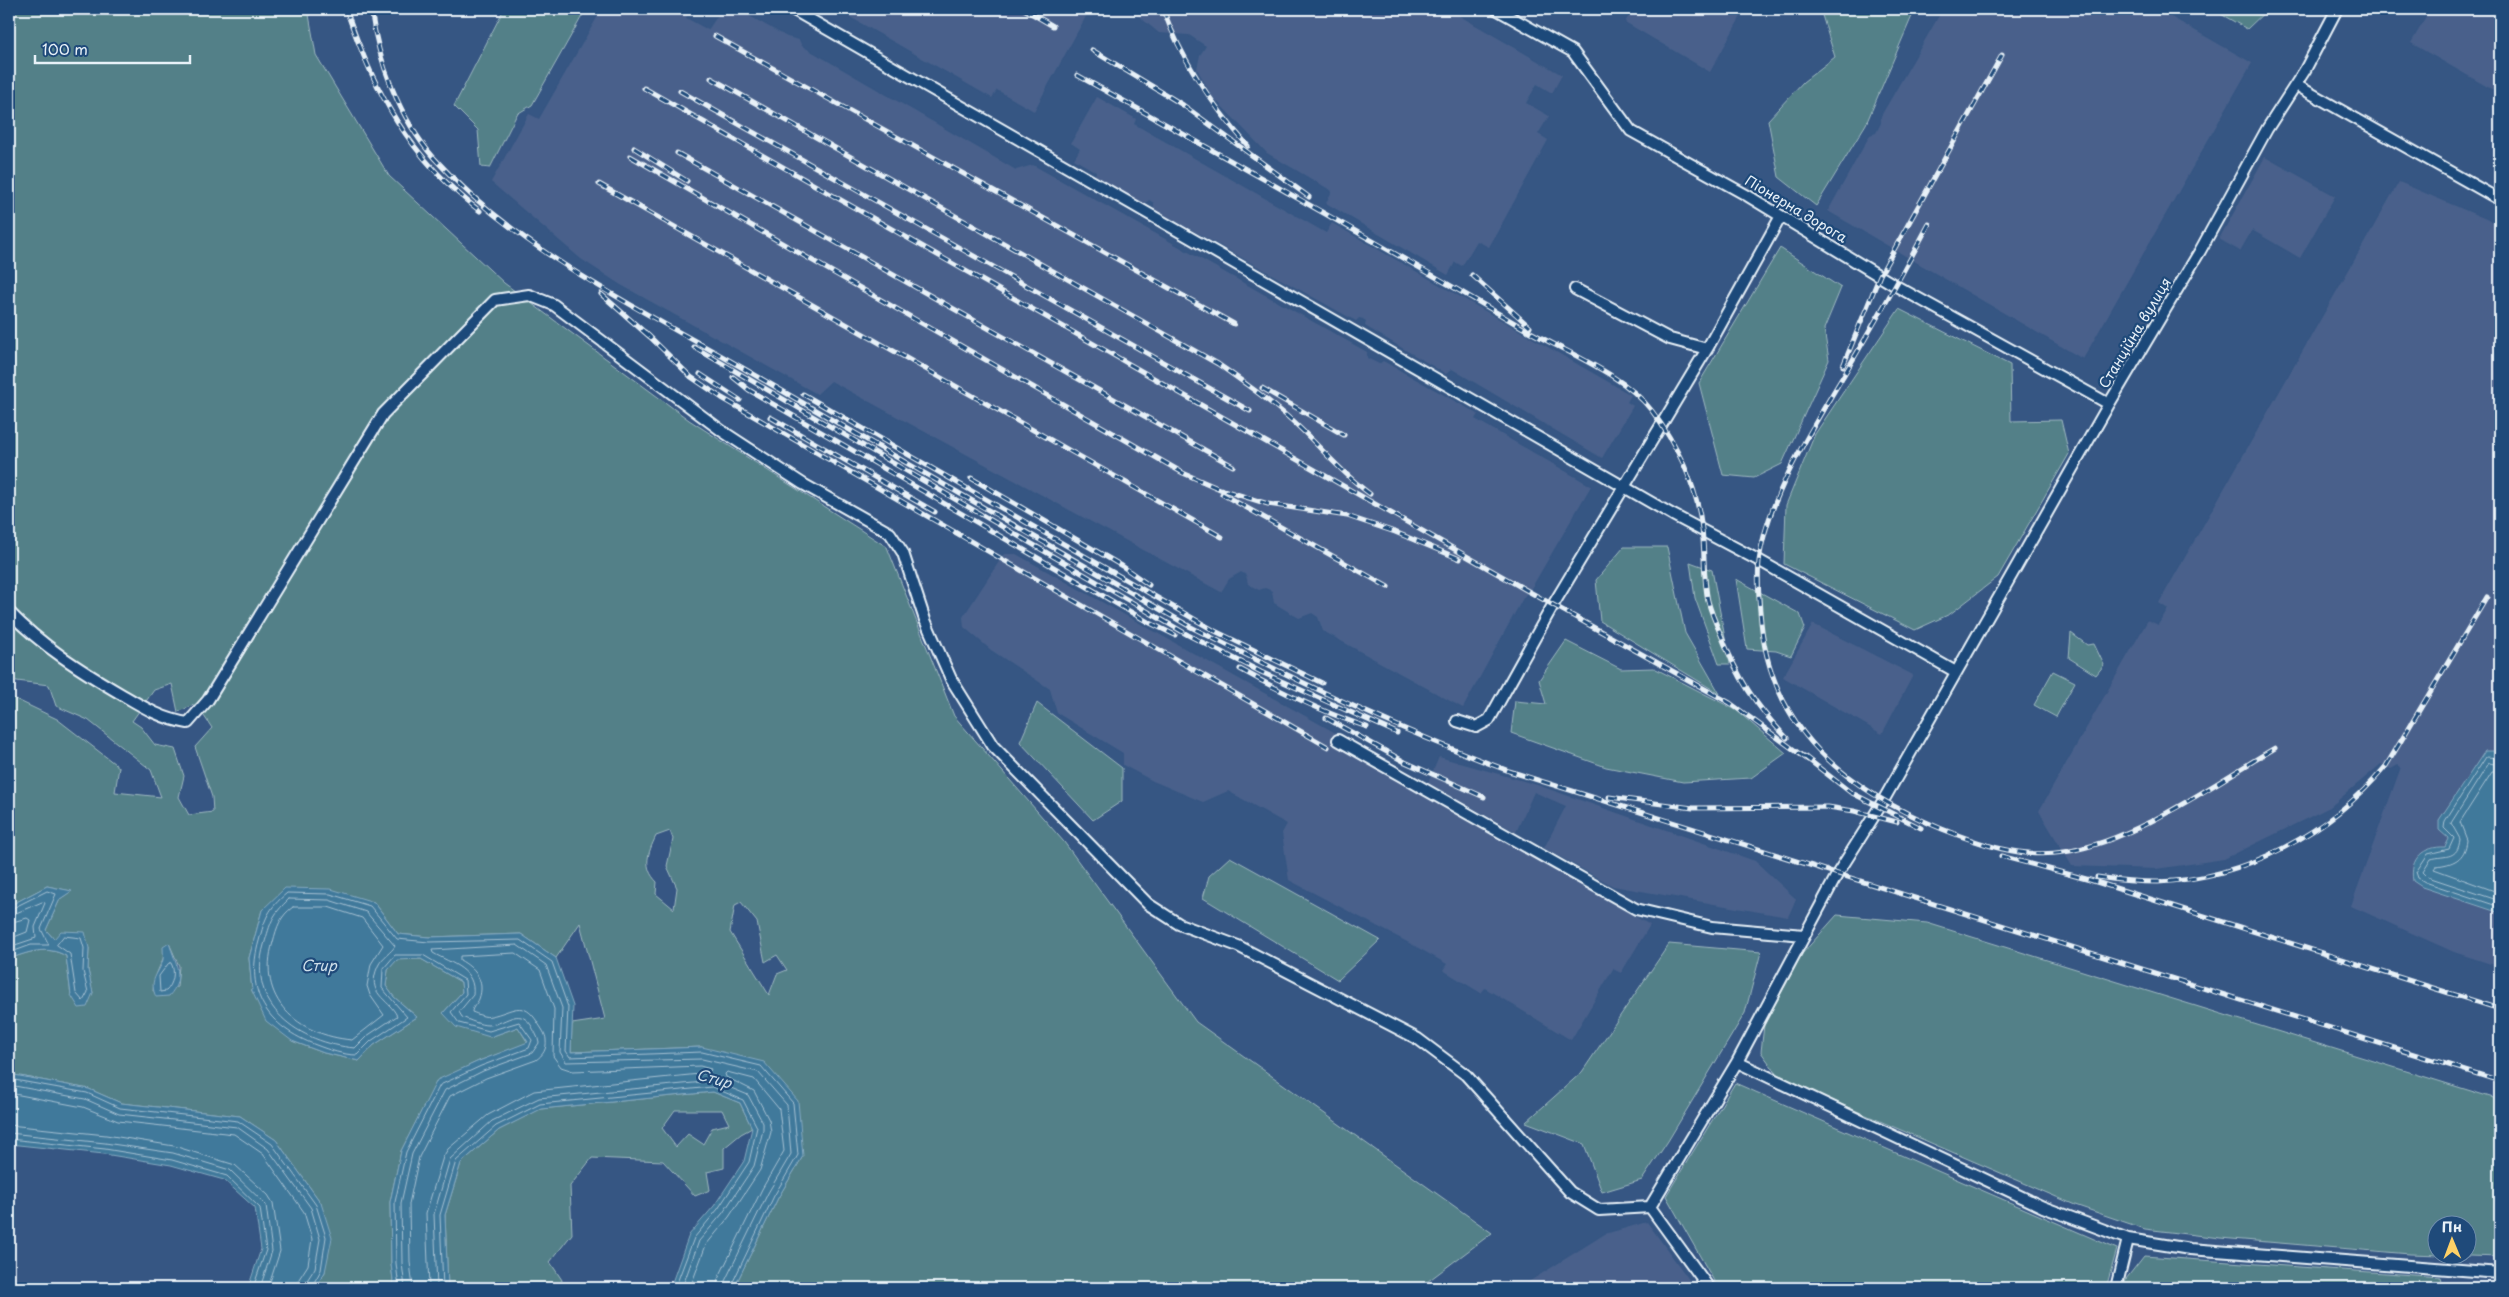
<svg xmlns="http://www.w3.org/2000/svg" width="2509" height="1297" font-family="'Playpen Sans',sans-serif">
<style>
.built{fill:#49618b}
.green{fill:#538088;stroke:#9eb8c0;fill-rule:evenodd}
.water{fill:#41799b;stroke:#84a9c0}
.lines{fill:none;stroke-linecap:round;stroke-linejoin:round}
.shore{stroke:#a5c1d3;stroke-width:1}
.minor-casing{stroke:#e8f1f8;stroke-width:14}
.minor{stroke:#1f4a7a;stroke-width:10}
.rail-casing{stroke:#e8f1f8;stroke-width:5}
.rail{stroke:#1f4a7a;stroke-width:3;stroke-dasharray:9;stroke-linecap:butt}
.labels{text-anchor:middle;stroke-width:4.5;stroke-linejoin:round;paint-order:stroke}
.street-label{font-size:14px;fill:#e8f1f8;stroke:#1f4a7a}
.water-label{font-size:15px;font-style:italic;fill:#cfdfea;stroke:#1f4a7a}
</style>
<rect width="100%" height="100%" fill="#365683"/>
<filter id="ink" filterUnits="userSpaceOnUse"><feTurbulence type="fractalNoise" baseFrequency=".02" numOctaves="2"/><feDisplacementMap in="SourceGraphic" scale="10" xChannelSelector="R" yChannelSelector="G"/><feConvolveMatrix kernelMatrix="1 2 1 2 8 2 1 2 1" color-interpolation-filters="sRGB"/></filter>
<g filter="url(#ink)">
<path class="built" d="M602,9h88l-4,9 22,12 14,-21h15l50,28 12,3 3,6 214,124 17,-5 334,187v6l12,6 4,-3 95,53 -3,5 116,67 -59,101 -9,11 -60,110 -140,-77 -5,-14 -6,-4 -13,5 -25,-15 -2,-12 -7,-3 -6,2 -11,-6 -2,-9 -5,-3 -12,7 -8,13 -390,-211 -14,13 -196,-109 -40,-26 -90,-77 38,-68 10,5z
M836,9h254l-56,102 -37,-21 -5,8z
M1130,9h321v2l111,64 -10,18 -15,-9 -11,19 23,13 -11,18 10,6 -59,107 -12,-6 -15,25 -7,-4 -7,13 -122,-72 6,-12 -65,-38 -55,-57 -15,-27 3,-14 6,-9 -17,-11 -30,-2z
M1634,9h111l-35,63 -85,-50z
M1943,9h214l95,54 -169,296 -255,-148 42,-76 6,-2 5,-10v-7z
M2431,9h69v85l-89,-51z
M1097,97l39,22 -2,5 192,109 6,-10 299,172 -4,7 6,4 -31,52 -150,-89 -6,5 -81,-48 1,-5 -3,-2 -4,-1 -3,3 -202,-112v-6l-5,-3 -5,4 -49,-29 1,-3 -22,-13 6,-10 -9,-6z
M2265,157l70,39 -35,62 -48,-28 -12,21 -21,-12z
M2399,182l101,43v742l-46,-15 -103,-46 50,-139 -3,-2 -7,4 -10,-5 -51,43 -106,52 -68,10 -84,-3 -33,-55 109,-191 10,5 10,-16 -9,-6z
M1004,554h12l325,182 -5,9 314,180 -29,48 -8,-4 -42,71 -86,-52 -4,5 -38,-23 4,-6 -32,-18 -126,-66 -7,-47 5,-9 -59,-33 -25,11 -50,-21 -30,-16v-12l-66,-40 -7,-24 -59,-39 -27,-23 -1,-10z
M1813,624l100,51 -31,59 -99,-57z
M1439,757l98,28 218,76 41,38 -8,18 -175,-31 -69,-38 22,-42 -32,-14 -18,40 -88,-49z
M1647,1222l48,66h-176l86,-54z"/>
<path class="green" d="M9,9h299l8,46 73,121 115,107 185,137 198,127 67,169 110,126 132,180 296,211 -73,55h-685l44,-90 25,-42 -101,-109 -131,5 1,-28 33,-5 -25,-96 -24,35 -35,-24 -92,3 -31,-3 -24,-32 -112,8 -13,48 3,33 40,50 32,12 35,8 15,-16 43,-28 -23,-20 -8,-11 2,-16 9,-11h24l40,23 1,10 -19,21 47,24 28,-10 10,16 -49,18 -42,20 -36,70 -11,51 1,62 3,24h-79l10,-16 -4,-69 -45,-63 -36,-24 -119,-13 -32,-14 -80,-15v-115c19,-7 38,-14 57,-3l5,39 22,-2 -5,-23 1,-22 -35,-9 -8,-9 14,-31 11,-8 -24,-5 -38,20v-210l48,23 62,48 -4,25 46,5 -10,-27 -63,-50 -32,-14 -7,-21 -40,-5zM172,684l6,28 18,-8 16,24 -17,19 17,50 1,15 -24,3 -10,-18 5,-21 -9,-27 -20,-4 -14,-18 -9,-6 22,-31zM670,831l3,8 -6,27 10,22 -3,21 -18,-15 1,-12c-15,-15 -9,-29 -1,-46zM741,902l16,20 8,40 12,-7 10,15 -10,4 -8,21 -39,-63 5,-27zM169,943l10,23 -2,21 -24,4c1,-19 11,-30 16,-48z
M504,9h82l-54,96 -15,9 -27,54 -9,-1 -3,-37 -24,-24z
M1817,9h98l-49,115 -50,82 -37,-29 -11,-57 35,-38 32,-25 -14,-45z
M2212,9h56l-21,20z
M1780,248l61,40 -17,41 5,31 -47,104 -28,14 -31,-3 -24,-92z
M1899,309l111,56 1,56 50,-1 8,34 -71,123 -48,37 -35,16 -131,-66 2,-59 29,-71z
M1624,547h43l18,86 35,61 -120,-73 -4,-41z
M1690,562l22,8 18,94h-11l-24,-66z
M1736,579l64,35 5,14 -14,28 -15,-5 -29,-2z
M2071,633l16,12 7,-1 10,21 -8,10 -27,-17z
M1566,641l55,28 33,-1 82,42 50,43 -35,25 -68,4 -77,-15 -95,-34 4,-32 31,3 -7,-24z
M2053,671l22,11 -19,35 -22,-12z
M1037,703l85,65v33l-29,19 -73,-78z
M1230,857l150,83 -42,40 -135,-82 6,-22z
M1837,915l90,8 573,177v157l-90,-3 -190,-16 -75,-9 -70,-24 -295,-127 -19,-26 3,-27 38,-71zM2436,1224h30v30h-30z
M1669,944l92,8 -16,61 -77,128 -26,39 -40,12 -18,-48 -58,-22 56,-50z
M1735,1083l382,166 -11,39h-388l-52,-92z
M713,1092l27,11 12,25 -11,6 -17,14v20l-17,4 3,18 -15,6 -32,-35 -71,-3 -22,28 2,48 -22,28 12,18 -2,8h-112l-3,-73 16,-52 38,-33 41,-21zM675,1110h47l7,14 -17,4 -9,16 -15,-10 -12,13 -14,-19z
M2144,1256l297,21 2,11h-320l3,-9z"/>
<path class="water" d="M2485,751h9l6,3v159l-78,-26 -9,-6c-4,-23 11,-35 32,-34l4,-8 -10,-9v-10z
M47,886l25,5 -12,8 -14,31 8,9 7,-8 24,1 4,16 -1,22 5,23 -6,14 -8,1 -8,-13 -5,-39c-19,-11 -38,-4 -57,3v-53z
M285,888l46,1 43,13 24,32 31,3 92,-3 35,24 17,48 -2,46 131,-5 62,15 34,39 5,55 -25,42 -44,90h-64l19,-53 25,-29 30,-45 8,-33 -12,-25 -27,-11 -172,17 -42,21 -38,33 -16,52 3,73h-54l-3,-24 -1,-62 11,-51 36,-71 42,-19 49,-19 -10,-15 -28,10 -34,-10 -13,-14 19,-21 -1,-10 -40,-23 -24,1 -9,10 -2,16 8,11 23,20 -43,28 -15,16 -35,-8 -32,-12 -26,-20 -14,-30 -3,-33 13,-48z
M169,943c7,21 16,35 0,53l-13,1c-7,-16 0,-20 6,-34 2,-4 1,-11 1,-16z
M9,1074l80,15 32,14 119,13 36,24 45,63 11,35 -7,34 -10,16h-67l13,-39 -6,-41 -31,-28 -53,-15 -67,-11 -95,-10z"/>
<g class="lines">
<path class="shore" d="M2500,758l-14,-1 -41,64 -1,7 10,10 -5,11 -21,5 -12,18 2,6 7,4 75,25
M2500,765l-11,-2 -38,60 9,16c-2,21 -14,16 -29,20l-8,13 5,5 72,24
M2500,772h-8l-32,50 7,18c-2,20 -14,24 -31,26l-2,3 66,24
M289,899l40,1 37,12 29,34c-3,6 -13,11 -17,20 -13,29 11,32 19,50l-30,20 -12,12c-56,-5 -109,-42 -91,-103 7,-23 7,-29 25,-46z
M293,907h35l34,11 21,27 -12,19 -4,22 3,9 14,20 -32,25c-55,-5 -96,-41 -79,-98 4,-15 7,-26 20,-35z
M9,910l38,-19 9,3 -15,35 8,16h-18l-22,8
M9,916l33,-14 3,1 -10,24 1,11 -27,9
M9,923l18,-5 3,2 -3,12 -18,7
M64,936l17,2 3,10 -1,23 5,21 -5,9 -7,-8 -6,-39 -13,-9z
M171,963c5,8 2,22 -5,28l-6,1 -1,-16 9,-12z
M9,1079l78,14 33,15 118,13 34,23 44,61 10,32 -5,33 -10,18
M9,1085l76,14 34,15 118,13 31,22 43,59 9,31 -5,29 -9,14 -1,6
M9,1093l74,14 35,14 116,13 29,20 41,58 8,27 -4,26 -9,14 -1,9
M9,1125l97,10 68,11 61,19 33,30 5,8 7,48 -12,37
M9,1133l96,10 68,10 57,17 36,35 6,46 -12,37
M9,1139l96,10 67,11 55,16 33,32 6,42 -13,38
M399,1288l-3,-25 -1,-61 11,-50 34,-67 41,-19 48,-18 3,-8 -13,-18 -30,9 -30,-8 -8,-11 15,-18 -1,-14 -42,-25h-28l-12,14 -1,19 25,29 -36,24 -14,14c-13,0 -28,-5 -41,-10 -48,-18 -72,-52 -57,-104 6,-23 9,-32 28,-48l43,1 40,12 27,33 32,3 91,-2 32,22 16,45 -2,44 4,6 132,-5 59,14 32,37 5,52 -24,41 -44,92
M405,1288l-3,-25 -1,-60 11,-49 33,-64 38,-19 49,-18 7,-10c-1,-7 -5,-12 -8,-18 -13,-19 -26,0 -43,0 -8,0 -19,-5 -26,-8l-3,-5 14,-17c3,-26 -21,-31 -40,-42l-1,-3 85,-5 29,20 16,43 -2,44 6,10 136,-3 56,13 29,33 4,49 -23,39 -43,88 -1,7
M413,1288l-3,-26 -1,-58 10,-47 31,-61 36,-18 50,-18c7,-5 11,-11 10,-20 0,-6 -5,-12 -8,-17 -15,-25 -26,-11 -47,-7 -6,2 -13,-2 -19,-4 0,-5 5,-8 7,-13 7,-19 -5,-31 -19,-39v-4l55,-3 25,17 14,39 -1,47 8,11 12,4 127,-5 11,3 -2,4 -175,18 -46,24 -40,34 -5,8 -17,56 3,75
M437,1288l-3,-74 16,-55 42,-38 47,-23 175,-17 34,14 15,28v7l-9,36 -31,47 -24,28 -17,47
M443,1288l-3,-73 16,-54 40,-35 44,-22 172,-17 31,13 14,27 -8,35 -31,47 -24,29 -19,50
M690,1288l16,-43 23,-28 31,-47 11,-38 -2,-12 -15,-29 -28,-14 -1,-3 2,-2 27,7 25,30 5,42 -22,38 -44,90 -2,9"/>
<defs>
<path id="minor" d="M792,9l881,506 87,46 196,111
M1496,9l77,43 58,79 117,65 148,90 213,118
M2296,85l204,115
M1575,289l95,50 37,10
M9,612c33,34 71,58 112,82 22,13 41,25 67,29l20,-23 175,-286 112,-114 34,-5 25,10 168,126 81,53 87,49 13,20 22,67 26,59 42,67 155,158 31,20 59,22 180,93 48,36 104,117 29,18 51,-3 87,-145 101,-189 41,-65 230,-404 91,-153 67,-122 38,-59 32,-61
M1457,721l19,6 13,-7 64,-115 154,-256 74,-133
M1338,740l298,169 76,18 92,8
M1737,1062l306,145 85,32 62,10 310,24
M1650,1207l59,81
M2116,1288l12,-49"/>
</defs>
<use href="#minor" class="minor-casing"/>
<use href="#minor" class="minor"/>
<defs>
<path id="rail" d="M346,9c28,82 63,149 134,202
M371,9c7,52 28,109 63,149 85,94 207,151 314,213 147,85 294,171 441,255 104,53 210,104 320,145l991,310
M1024,9l29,17
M1163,9c19,52 49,96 85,137
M715,36l519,288
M1092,50l91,55 126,92
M1077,75c148,82 295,164 441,250 42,25 104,47 134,86 25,34 45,75 50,118 3,24 1,48 6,72 3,11 8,23 13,34 16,41 34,71 66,103
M711,78l507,286c28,20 57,40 82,64 23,22 44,47 70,66
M644,88l884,503 202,112 78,57
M680,91l570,320
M634,148l53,33
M677,153l556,313
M630,156l553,317 37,16 48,15 79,12 48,16 65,27
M599,184l623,353
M1929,224c-25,47 -51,93 -78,139 -33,56 -84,133 -92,198 -2,20 0,41 2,61 11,109 85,167 181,207 38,15 80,30 122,23 72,-11 148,-67 211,-104
M1472,275l58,52
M601,294l49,43
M645,332l46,45 31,21 606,349
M694,347l494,288 73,37 136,61
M1843,366l37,-91 122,-220
M700,374l40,26
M733,377l16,13 399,232 27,13
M1262,388l82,47
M803,394l412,237 107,52
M770,417l165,95
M971,478l151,88 27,19
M1222,494l166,93
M1240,669c41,23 82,43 127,58
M1326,718l79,44 79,35
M1804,756l46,36 71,36
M1609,797l84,11 135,-1 26,4 43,11
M2001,856l89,24 410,129
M2097,877c20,3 41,5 61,5 87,-3 173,-50 228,-116l101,-169"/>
</defs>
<use href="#rail" class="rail-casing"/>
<use href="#rail" class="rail"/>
</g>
</g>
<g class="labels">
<g class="street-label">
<text transform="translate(1796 209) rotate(31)" y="5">Піонерна дорога</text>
<text transform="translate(2135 333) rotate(-59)" y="5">Станційна вулиця</text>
</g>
<g class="water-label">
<text x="319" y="971">Стир</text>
<text transform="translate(714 1079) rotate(16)" y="5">Стир</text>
</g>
</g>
<rect width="2509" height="1297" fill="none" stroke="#1f4a7a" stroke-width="30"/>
<rect x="15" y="15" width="2479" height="1267" fill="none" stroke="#e8f1f8" stroke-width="2" filter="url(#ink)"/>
<g transform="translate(2452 1240) rotate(359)"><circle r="24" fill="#1f4a7a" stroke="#6f8dac"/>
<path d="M0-4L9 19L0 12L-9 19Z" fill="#ffd166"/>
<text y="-8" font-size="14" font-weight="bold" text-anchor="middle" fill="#e8f1f8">Пн</text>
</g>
<path d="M35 55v8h155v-8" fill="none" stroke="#e8f1f8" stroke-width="2.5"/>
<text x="42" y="55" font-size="15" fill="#e8f1f8" stroke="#1f4a7a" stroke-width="4" paint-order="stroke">100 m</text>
</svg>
